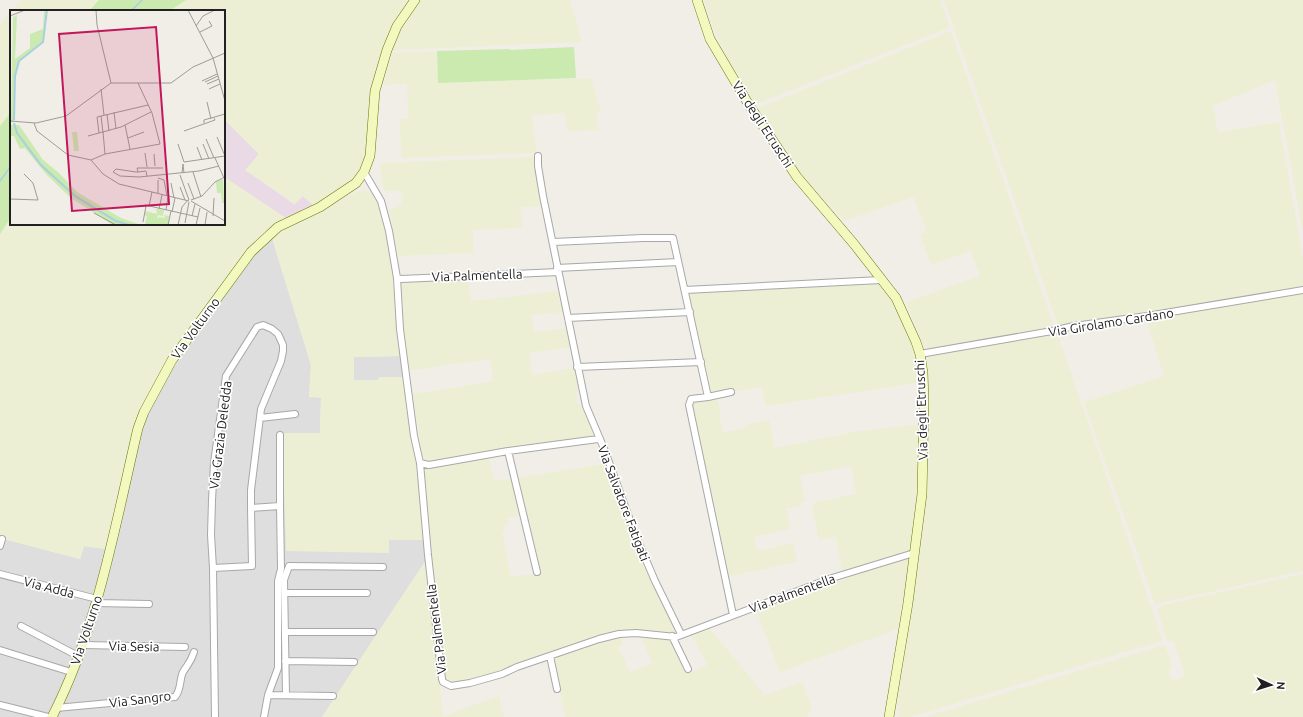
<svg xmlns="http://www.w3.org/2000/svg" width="1303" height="717" font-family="Ubuntu,sans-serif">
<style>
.residential{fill:#dfdede}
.industrial{fill:#eadae6}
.farmland{fill:#ecefd4}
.grass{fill:#caeaaf}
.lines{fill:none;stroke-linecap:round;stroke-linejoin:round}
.stream{stroke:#a9d0de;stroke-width:1.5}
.street-casing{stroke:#a8a8a8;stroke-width:8}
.secondary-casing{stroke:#687907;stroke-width:10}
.street{stroke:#fff;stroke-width:6}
.secondary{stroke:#f3f9be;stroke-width:9}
.labels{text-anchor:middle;stroke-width:3.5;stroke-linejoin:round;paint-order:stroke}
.street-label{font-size:13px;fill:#212121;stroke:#fff}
.inset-river{fill:none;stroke:#a9d0de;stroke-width:2}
.inset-road{fill:none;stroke:#9e9c98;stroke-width:1}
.view{fill:#c2185b;fill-opacity:0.15;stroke:#c2185b;stroke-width:2}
.inset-edge{fill:none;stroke:#212121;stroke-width:2}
</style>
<rect width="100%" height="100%" fill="#f1eee8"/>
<path class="residential" d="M272,238l39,127 -2,32h12l-1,36h-38l107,120v-13h35l2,20 -104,157h-322v-179l80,21 4,-13 30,4 30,-130 23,-43 50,-73 37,-50z
M401,356l3,21h-24l-3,3h-23l-1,-23z"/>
<path class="industrial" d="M224,119l35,35 -13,16 48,34 9,-8 11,10 -27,13 -63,-42z"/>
<path class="farmland" d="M21,0h78l-10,11h-78z
M186,0h222l-14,22 -18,46 -8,41 -2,46 -4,12 -9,13 -39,26 -11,-10 -8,8 -50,-34 14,-16 -35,-35v-108h-55z
M421,0h149l12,42 -190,8 13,-29z
M704,0h237l8,26 -1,2 -192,76 -31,-50 -12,-27z
M944,0h359v233l-28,-153 -62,26 5,26 61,-10 24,137v29l-177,29 -66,8 -3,-3z
M11,11v101l-11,14v-102z
M951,31l102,292 -7,6 -118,20 -3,-1 -2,-4 -17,-42 74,-26 -9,-25 -40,14 -11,-30 6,-3 -12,-35 -70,24 -41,-44 -45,-69z
M437,51l1,32 153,-5 10,33 -5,1 3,18 -32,1 -2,-18 -33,2 2,20 3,14 -1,4 -135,5 -1,-39h8l-1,-35 -23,1 8,-32z
M534,157l8,49 -22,1 3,21 -50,2v23l-75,3 -3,-19 -6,-27 13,-5v-14h-17l-3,-6 -1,-11 -1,-7 2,-4z
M224,177l63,42 -22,13 -25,28 -44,62 -33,43 -22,45 -13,40 -23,99 -21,-3 -4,13 -80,-21v-304l11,-17v7h213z
M363,190l6,1 7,4 12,47 6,47 7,67 -47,1v23h23l3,-3h24l12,86 8,77h-35v13l-103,-2 -4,-118h38l1,-35 -12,-1 2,-32 -39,-127 10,-9 38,-16 32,-19z
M469,280l2,21 87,-10 5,21 -32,3 3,17 33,-4 3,19 -41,6 3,22 43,-7 4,20 -3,7 1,7 8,9 8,19 1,4 -1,2 -3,2 -156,25 -10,-1 -2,-3 -9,-65 80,-13 -3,-22 -76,11h-3l-2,-3 -8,-56 3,-1 -3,-27z
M880,283l13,21 17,36 5,17 -2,2v4l4,3 1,17 -152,23 -4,-19 -52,8 -3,-13 3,-1v-3l-4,-2 -18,-84z
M1303,292v279l-148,33 -71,-202 80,-26 -18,-58 68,-11 6,1 6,-3z
M1049,335l10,3 103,301 -1,2 -251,76h-12l1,-6 -2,-6 12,-76 15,-103 -1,-4 4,-35 1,-29v-82l-2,-18 4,-3 94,-17z
M717,398l4,17h-2l4,18 22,-5v-3l24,-5 6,28 79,-16 65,-8v25l-4,1 1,3 3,1 1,2 -10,95 -68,22 -6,-36 -17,3 -7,-35 4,-3 40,-8 -5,-28 -51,10 5,26 -5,1v3l-14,2 4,21 -36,8 3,14 36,-8 4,19 -70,15 -28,-136 1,-1 -8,-38 1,-1z
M489,458l5,23 18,-2 9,36 -14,3 1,7 -4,1 1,5 -3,1 9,45 28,-4 -23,-95 91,-15 71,170 -4,1 -53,-2 -117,40 -51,13 -10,-7 -21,-209z
M909,556l-11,73 -118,43 -23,-59 7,-2 2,-5z
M426,560l17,156 56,-20 5,21h-182z
M1303,574v143h-378l240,-72 7,20 -3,4 1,9 3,2 4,-1 8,-3 -11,-35 -6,1 -2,-4 -8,-27v-3l5,-3z
M708,627l57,68 37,-13 10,27 -4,3v5h-243l-11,-53v-5l2,-3 48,-16 17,-4 2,9 -5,2 12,25 22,-8 -10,-26 25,1 4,1 3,3 15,30 18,-8v-2l-16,-28v-2z"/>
<path class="grass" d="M99,0h87l-17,11h-80z
M574,47l2,31 -138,5 -1,-32 73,-2v1z
M11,112v105l-11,17v-108z"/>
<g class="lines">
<path class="stream" d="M131,11l11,-11
M0,181l11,-15"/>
<defs>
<path id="street" d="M538,156v10l5,30 43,210 19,45 30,83 20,47 26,53
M364,172l17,29 8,30 8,47 3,51 14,107 6,27 8,92 14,124 1,3 8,4 19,-3 32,-9 15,-7 82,-28 20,-5 17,-1 40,4 156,-59 82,-25
M553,242l90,-4h30l35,159 -17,2 -2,6 44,210
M557,268l121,-6
M397,278l4,1 157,-7
M685,290l196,-10
M568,318l122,-6
M920,354l132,-23 22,-5 73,-10 156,-26
M577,367l124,-5
M708,397l23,-5
M260,418l35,-4
M280,435v71
M508,451l29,121
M420,463l9,2 79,-14 90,-12
M0,546l2,-7
M213,568l39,-2 -1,-58
M0,574l97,25
M285,593h82
M96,603l53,1
M21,626l57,30
M285,632h88
M672,636l16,33
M83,645l102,2
M0,650l71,22
M550,656l7,33
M285,661l69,1
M286,695l-2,-115 5,-14 94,1
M0,705l48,12
M56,708l119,-11c7,-9 4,-17 8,-25 5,-8 8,-10 11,-20
M215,717l-2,-149 -2,-33 1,-35 2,-37 12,-87 31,-49 6,-2 9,4 6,5 5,11v6l-2,10 -20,48 -10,81v18l29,-2 1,63 -3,12v87l-10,27
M264,717l4,-22 65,1"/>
<path id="secondary" d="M697,0l13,39 39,66 48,72 57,67 42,54 20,44 4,12 3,19 1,29 -2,92 -14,109 -19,114
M52,717c46,-90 63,-191 86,-289l6,-16 28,-52 79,-108 27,-25 42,-20 36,-24 8,-11 6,-16 5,-65 12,-41 10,-24 18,-26"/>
</defs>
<use href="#street" class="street-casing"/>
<use href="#secondary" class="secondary-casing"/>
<use href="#street" class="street"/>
<use href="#secondary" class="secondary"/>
</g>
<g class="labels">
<g class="street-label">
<text transform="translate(763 124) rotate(57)" y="5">Via degli Etruschi</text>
<text transform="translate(477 275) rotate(-2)" y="5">Via Palmentella</text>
<text transform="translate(1111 322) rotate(-9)" y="5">Via Girolamo Cardano</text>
<text transform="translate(195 328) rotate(-54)" y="5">Via Volturno</text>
<text transform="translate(921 410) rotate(-92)" y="5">Via degli Etruschi</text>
<text transform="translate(220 435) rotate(-83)" y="5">Via Grazia Deledda</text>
<text transform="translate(624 503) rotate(69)" y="5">Via Salvatore Fatigati</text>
<text transform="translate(49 587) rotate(14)" y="5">Via Adda</text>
<text transform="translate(792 593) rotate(-20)" y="5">Via Palmentella</text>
<text transform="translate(436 629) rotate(-97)" y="5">Via Palmentella</text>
<text transform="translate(86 630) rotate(-71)" y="5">Via Volturno</text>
<text transform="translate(134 646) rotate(1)" y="5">Via Sesia</text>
<text transform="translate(140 699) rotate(-7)" y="5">Via Sangro</text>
</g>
</g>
<g transform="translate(10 10)">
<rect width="215" height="215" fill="#f1eee8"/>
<path d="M34,0h3l-3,30 -26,21 -3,17 -1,43h-3l2,-104 4,-2 -2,44 15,-11v-14l13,-5zM1,115h8l24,35 16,13 18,19 44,26 20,7h-28l-42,-27 -25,-24 -21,-26 -5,1 -6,-13h-3zM62,122h5l2,19h-5zM213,169l1,24h-2l-1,-10h-4l-1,-11zM146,199l8,1 -1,6 -5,-1 -1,4 2,-2 6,1 -1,-3 5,1 -1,9h-23l2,-9 -3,-1 1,-4 12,3z" fill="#caeaaf"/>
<path class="inset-river" d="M4,110l1,-44 4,-15 24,-19 4,-32M4,113l3,10 24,32 34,31 41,25 13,4"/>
<path class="inset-road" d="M86,0l1,15 14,58M178,0l25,48M0,6l15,-6M186,16l7,-10 12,-6M190,22l12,-6 -3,-5M203,48l12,43M192,71l15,-7M195,72l13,-6M197,74l12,-5M91,79l3,26M199,79l11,-5M197,92l4,17M104,102l2,17M97,104l2,17M91,106l2,17M0,111l26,2 30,-7 45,-33h60l22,-16 32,-14M24,113l3,8 31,24 23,5 12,14 16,10 70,17M194,113v-3l21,-6M115,115l5,24M174,121l31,-11 -1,-2M93,122l2,22M89,123l-2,-16 51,-12M78,126l33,-9 30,-15M207,127l8,19M118,128l16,-6M196,129l8,19M168,134l6,18 41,-6M193,134l6,15M187,137l5,13M135,143l2,14M144,144l1,12M205,148l9,20M81,150l14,-6 55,-10 -8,-31 -14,-30M153,158h-26l1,4h-2l-20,-3 -3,3 7,4 19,1 60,-6 20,-5M128,162l8,-1 1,5M183,162l8,25M172,163l1,-9 1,9M170,165l9,25M148,168l6,2 3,16M148,170v13M161,173l3,15M178,173l6,16M170,177l5,13M0,189l28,1 -5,-17 -9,-9M181,190l11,-4 13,-14 10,-5M181,191l34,20M135,195l53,12M139,196l3,-14M149,199l3,-14M156,200l2,-13M162,202l3,-14M84,203l22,12M182,206l3,-12M203,206l1,-18M133,212l3,-16M175,213l4,-21M158,215l3,-14M168,215l4,-18 6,-7M186,215l4,-17M195,215l2,-13"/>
<path class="view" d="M146,17l13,177 -97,7 -13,-177z"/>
<rect width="215" height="215" class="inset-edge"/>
</g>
<g transform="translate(1271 685) rotate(94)" stroke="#ffffff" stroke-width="3" paint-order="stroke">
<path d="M0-3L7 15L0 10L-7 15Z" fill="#212121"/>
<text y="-6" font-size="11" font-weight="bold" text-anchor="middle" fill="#212121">N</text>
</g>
</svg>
